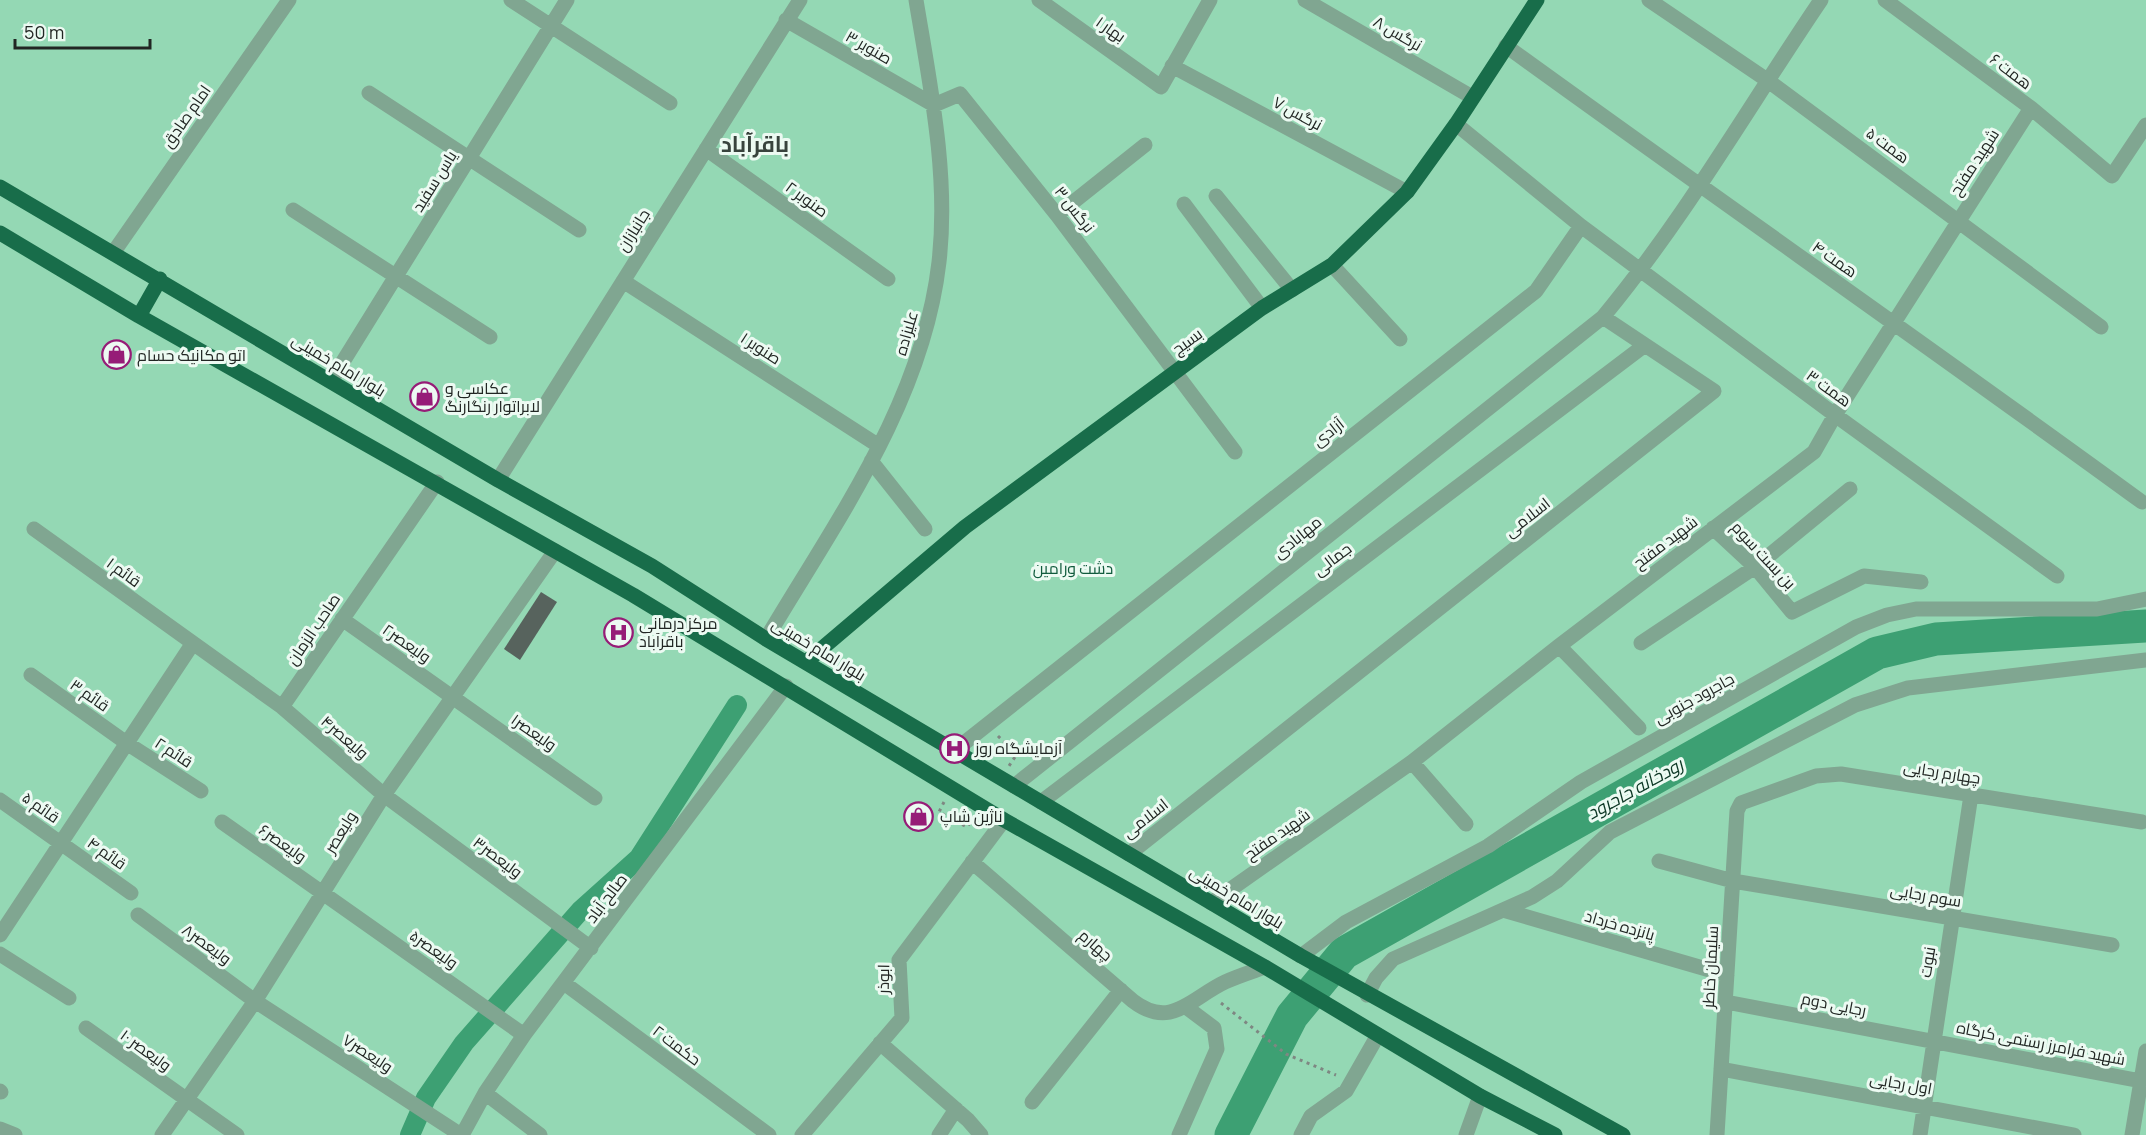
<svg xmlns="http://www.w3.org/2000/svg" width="2146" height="1135" font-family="Manrope,Cairo,sans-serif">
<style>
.green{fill:#94d8b4}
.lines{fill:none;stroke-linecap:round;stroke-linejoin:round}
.canal{stroke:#3da073;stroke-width:20}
.river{stroke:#3da073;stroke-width:33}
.building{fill:#57635d}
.path{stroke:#7e8782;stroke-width:3;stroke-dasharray:3 4.5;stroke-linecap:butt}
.minor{stroke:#80a691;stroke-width:15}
.major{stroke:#186d4a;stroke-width:15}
.labels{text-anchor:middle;stroke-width:6;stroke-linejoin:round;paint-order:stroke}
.street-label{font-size:16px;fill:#212623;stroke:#ecfaf2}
.poi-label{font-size:16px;fill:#212623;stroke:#ecfaf2;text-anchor:start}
.park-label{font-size:16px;fill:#105b3d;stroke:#ecfaf2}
.water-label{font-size:18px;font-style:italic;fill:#0c3724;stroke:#ecfaf2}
.district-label{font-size:22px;font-weight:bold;fill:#38433d;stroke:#ecfaf2}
</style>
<rect width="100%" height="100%" fill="#dfece4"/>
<path class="green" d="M0,0h2146v1135h-2146z"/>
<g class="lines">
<path class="canal" d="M410,1135l16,-37 38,-55 116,-132 59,-53 98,-153"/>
<path class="river" d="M1231,1135l61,-119 52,-63 533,-300 59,-14 210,-13"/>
</g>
<path class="building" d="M541,592l16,10 -37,58 -16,-11z"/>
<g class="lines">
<path class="path" d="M998,736l19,18 -8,12
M944,802l-5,10 28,15 6,-8
M1221,1003l65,51 50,21"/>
<path class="minor" d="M511,0l159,103
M1039,0l122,87 49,-87
M1305,0l167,97
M1649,0l118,80 334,247
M1885,0l146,108 81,68 34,-51
M786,20l148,85 26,-11 97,121 178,237
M1506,46c211,153 425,302 636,456
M1172,66l235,126
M369,93l210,137
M706,149l182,130
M1216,196l76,94
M1184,204l78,104
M293,210l197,127
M1057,215l88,-70
M1581,226l254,189 222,161
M113,253l176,-253
M1332,265l68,74
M623,281l256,165
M331,381l236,-381
M871,461l54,68
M498,480l302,-480
M1713,528l42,39 37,45 72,-36 57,6
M34,529l248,178 102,88 207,153
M342,619l253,179
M766,639c70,-118 157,-237 173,-377 10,-87 -9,-177 -23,-262
M1641,643l114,-76 95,-78
M1559,646l80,82
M31,675l97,69 73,47
M282,707l155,-225
M954,751l582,-460 45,-65 -125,-102
M1412,762l54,62
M1014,786l589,-469
M0,800l131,93
M1041,802l604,-457
M222,822l302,213
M1129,854l585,-463 -111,-74c82,-99 146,-211 218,-317
M1659,861l74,20 379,64
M972,862l161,139c38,29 58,-3 92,-19 13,-6 26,-10 40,-15
M1211,903l201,-141 147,-116 255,-194 21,-37 196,-307
M1503,910l224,65
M138,915l117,86 206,134
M0,935l193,-292
M0,954l69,44
M1301,956l45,-34 142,-76 93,-64 275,-155 31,-12 29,-6h181l49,-10
M564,983l205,152
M1367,995l9,-17 17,-19 139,-62 25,-16 53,-49 245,-127 53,-17 238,-28
M1726,1002l415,79
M86,1028l151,107
M880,1043l88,77 13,15
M1721,1069l353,66
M0,1091l1,1
M485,1093l55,42
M1032,1102l89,-112
M0,1129l15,6
M162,1135l93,-134 129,-206 171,-244
M462,1135l23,-42 39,-58 262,-349
M802,1135l100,-117 -3,-58 105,-140
M939,1135l17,-26
M1179,1135l38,-86 -3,-21 -28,-21
M1301,1135l10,-19 35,-25 32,-56
M1466,1135l14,-39
M1717,1135l20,-324 4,-8 75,-27 25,-2 301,48
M1920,1135l51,-340
M2132,1135l14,-84"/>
<path class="major" d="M0,187l498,293 154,86 114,73 535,317 322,179
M0,233l139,83 494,279 371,225 261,147 215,129 75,39
M139,316l21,-37
M806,662l159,-135 297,-219 70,-43 75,-73 49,-68 81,-124"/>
</g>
<defs>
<symbol id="shop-ring" viewBox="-11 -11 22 22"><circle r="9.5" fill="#ecfaf2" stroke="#961c77" stroke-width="1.5"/><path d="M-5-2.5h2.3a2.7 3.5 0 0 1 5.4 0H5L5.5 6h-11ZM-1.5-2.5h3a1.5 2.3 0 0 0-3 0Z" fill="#961c77"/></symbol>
<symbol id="hospital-ring" viewBox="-11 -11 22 22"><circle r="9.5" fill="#ecfaf2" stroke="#961c77" stroke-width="1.5"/><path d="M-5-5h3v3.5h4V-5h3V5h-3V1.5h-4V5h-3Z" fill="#961c77"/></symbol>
</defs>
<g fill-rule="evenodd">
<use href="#shop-ring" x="100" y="338" width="33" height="33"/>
<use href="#shop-ring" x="408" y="380" width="33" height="33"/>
<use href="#hospital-ring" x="602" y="616" width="33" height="33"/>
<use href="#hospital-ring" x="938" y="732" width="33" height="33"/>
<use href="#shop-ring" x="902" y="800" width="33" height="33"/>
</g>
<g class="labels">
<g class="street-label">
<text transform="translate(1111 29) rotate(35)" y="6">بهار ۱</text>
<text transform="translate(1398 33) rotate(30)" y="6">نرگس ۸</text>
<text transform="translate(869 47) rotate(30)" y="6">صنوبر ۳</text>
<text transform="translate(2011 71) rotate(37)" y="6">همت ۶</text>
<text transform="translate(1298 113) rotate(28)" y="6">نرگس ۷</text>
<text transform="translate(186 116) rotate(-55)" y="6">امام صادق</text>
<text transform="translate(1888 145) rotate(36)" y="6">همت ۵</text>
<text transform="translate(1974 162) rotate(-57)" y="6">شهید مفتح</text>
<text transform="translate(434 181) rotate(-58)" y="6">یاس سفید</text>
<text transform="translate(807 199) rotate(36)" y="6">صنوبر ۲</text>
<text transform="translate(1075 209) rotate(52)" y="6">نرگس ۳</text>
<text transform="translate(633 230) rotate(-58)" y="6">جانبازان</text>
<text transform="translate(1835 259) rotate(35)" y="6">همت ۴</text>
<text transform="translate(906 333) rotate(-74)" y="6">علیزاده</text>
<text transform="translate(1187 341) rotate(-36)" y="6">بسیج</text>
<text transform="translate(761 348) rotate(33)" y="6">صنوبر ۱</text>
<text transform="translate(339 365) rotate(31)" y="6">بلوار امام خمینی</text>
<text transform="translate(1829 388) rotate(36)" y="6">همت ۳</text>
<text transform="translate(1328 432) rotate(-38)" y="6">آزادی</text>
<text transform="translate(1527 517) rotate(-38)" y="6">اسلامی</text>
<text transform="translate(1297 537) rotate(-39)" y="6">مهابادی</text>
<text transform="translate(1665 542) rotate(-37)" y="6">شهید مفتح</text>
<text transform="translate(1764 555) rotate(47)" y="6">بن بست سوم</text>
<text transform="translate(1332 559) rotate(-37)" y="6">جمالی</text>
<text transform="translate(124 572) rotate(36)" y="6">قائم ۱</text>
<text transform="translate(313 629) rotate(-56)" y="6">صاحب الزمان</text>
<text transform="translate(407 643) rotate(35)" y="6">ولیعصر۲</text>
<text transform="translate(819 649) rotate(31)" y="6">بلوار امام خمینی</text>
<text transform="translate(90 695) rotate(35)" y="6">قائم ۳</text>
<text transform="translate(1694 698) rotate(-29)" y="6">جاجرود جنوبی</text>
<text transform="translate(534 732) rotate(35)" y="6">ولیعصر۱</text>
<text transform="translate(345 737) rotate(41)" y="6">ولیعصر۴</text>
<text transform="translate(174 752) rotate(33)" y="6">قائم ۲</text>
<text transform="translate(1942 772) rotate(9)" y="6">چهارم رجایی</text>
<text transform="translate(41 807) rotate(35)" y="6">قائم ۵</text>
<text transform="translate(1145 818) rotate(-38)" y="6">اسلامی</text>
<text transform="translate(340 832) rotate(-58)" y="6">ولیعصر</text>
<text transform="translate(1277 834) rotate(-35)" y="6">شهید مفتح</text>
<text transform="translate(283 843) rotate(35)" y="6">ولیعصر۶</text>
<text transform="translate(107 853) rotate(35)" y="6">قائم ۴</text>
<text transform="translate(498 857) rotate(37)" y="6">ولیعصر۳</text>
<text transform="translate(1926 895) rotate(10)" y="6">سوم رجایی</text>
<text transform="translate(1237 897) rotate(31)" y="6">بلوار امام خمینی</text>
<text transform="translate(606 898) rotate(-53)" y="6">صالح آباد</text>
<text transform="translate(1620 925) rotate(16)" y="6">پانزده خرداد</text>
<text transform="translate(207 944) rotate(36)" y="6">ولیعصر۸</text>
<text transform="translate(1096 945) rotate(41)" y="6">چهارم</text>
<text transform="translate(434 949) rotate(35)" y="6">ولیعصر۵</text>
<text transform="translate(1927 962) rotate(-81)" y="6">نبوت</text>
<text transform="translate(1710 967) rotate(-87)" y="6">سلیمان خاطر</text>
<text transform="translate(883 979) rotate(-89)" y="6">ابوذر</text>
<text transform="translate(1834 1004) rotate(11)" y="6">رجایی دوم</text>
<text transform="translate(2041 1043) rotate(11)" y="6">شهید فرامرز رستمی کرگاه</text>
<text transform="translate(677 1045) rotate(37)" y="6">حکمت ۲</text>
<text transform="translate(146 1050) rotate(36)" y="6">ولیعصر ۱۰</text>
<text transform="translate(368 1053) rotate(33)" y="6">ولیعصر۷</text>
<text transform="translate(1901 1083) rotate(10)" y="6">اول رجایی</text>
</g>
<g class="poi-label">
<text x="137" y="361">اتو مکانیک حسام</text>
<text x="445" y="394">عکاسی و<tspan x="445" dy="18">لابراتوار رنگارنگ</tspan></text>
<text x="639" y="629">مرکز درمانی<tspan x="639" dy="18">باقرآباد</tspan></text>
<text x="975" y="754">آزمایشگاه روز</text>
<text x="940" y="822">ناژین شاپ</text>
</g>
<g class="park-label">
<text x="1073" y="574">دشت ورامین</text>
</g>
<g class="water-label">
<text transform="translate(1635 789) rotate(-29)" y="6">رودخانه جاجرود</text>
</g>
<g class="district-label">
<text x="755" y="152">باقرآباد</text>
</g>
</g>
<path d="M15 39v9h135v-9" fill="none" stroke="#212623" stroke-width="3"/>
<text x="24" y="39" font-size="18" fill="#212623" stroke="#ecfaf2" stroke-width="4.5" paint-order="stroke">50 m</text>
</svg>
